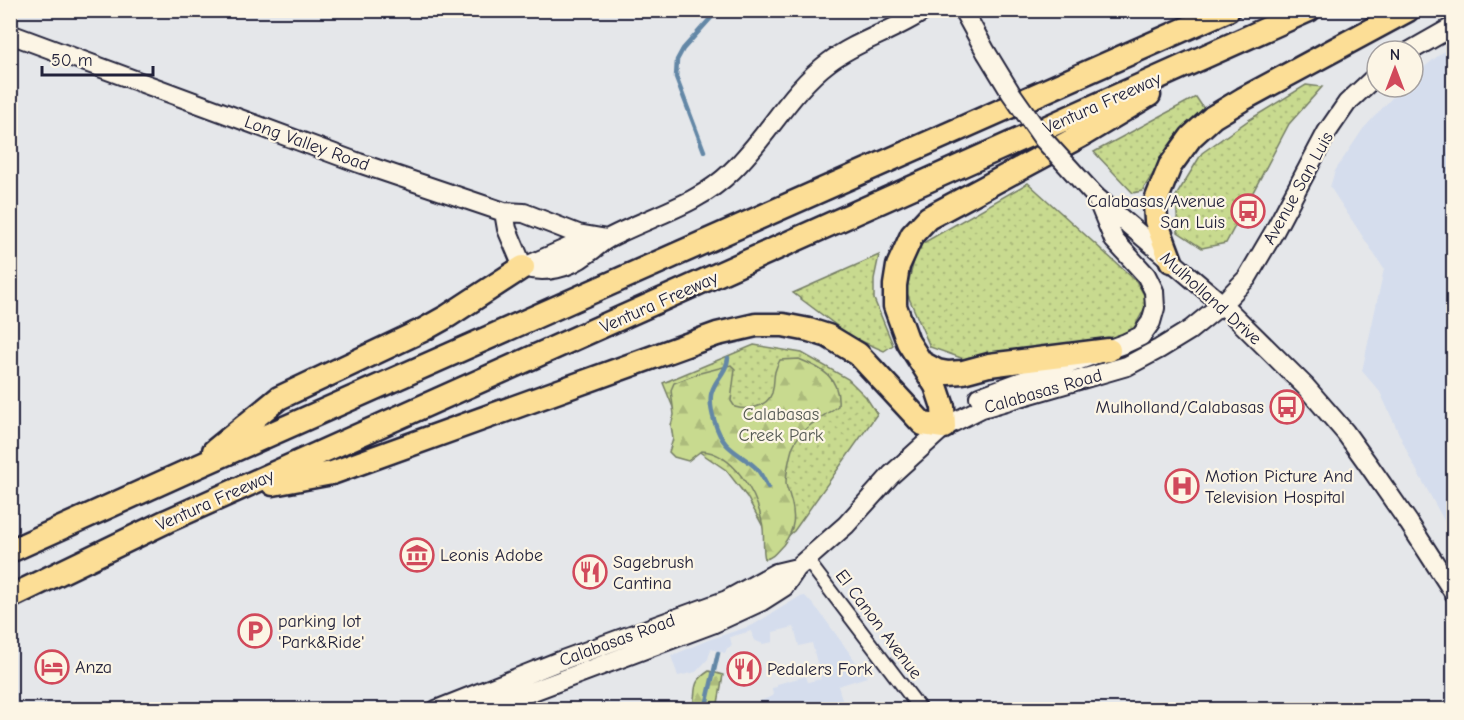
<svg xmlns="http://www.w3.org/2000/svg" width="1464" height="720" font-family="'Comic Neue',sans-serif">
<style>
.built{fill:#d5dded}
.grass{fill:url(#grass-dots);stroke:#757e65;stroke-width:1.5}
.forest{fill:url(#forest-firs);stroke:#757e65;stroke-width:1.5}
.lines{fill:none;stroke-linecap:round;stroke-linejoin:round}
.stream{stroke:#6387a6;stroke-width:4.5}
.street-casing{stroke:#22223b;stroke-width:16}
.secondary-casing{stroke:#22223b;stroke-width:22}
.highway-casing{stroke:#22223b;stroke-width:27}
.street{stroke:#fcf5e5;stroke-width:12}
.secondary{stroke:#fcf5e5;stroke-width:18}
.highway{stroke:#fcde96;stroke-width:22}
.secondary-bridge-casing{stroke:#22223b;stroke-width:22;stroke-linecap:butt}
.secondary-bridge{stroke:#fcf5e5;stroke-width:18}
.labels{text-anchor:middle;stroke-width:4.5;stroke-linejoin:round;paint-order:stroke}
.street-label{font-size:18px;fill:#22223b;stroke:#fcf5e5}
.poi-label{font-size:18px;fill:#22223b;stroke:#fcf5e5;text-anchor:start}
.park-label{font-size:18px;fill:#545954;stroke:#fcf5e5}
</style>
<defs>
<pattern id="grass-dots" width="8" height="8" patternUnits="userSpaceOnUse" patternTransform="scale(1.5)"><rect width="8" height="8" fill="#c8da8f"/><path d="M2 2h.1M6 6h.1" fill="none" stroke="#acbb7c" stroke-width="1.8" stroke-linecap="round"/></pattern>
<pattern id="forest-firs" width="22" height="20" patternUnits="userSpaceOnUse" patternTransform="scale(1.5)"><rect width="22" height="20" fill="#c8da8f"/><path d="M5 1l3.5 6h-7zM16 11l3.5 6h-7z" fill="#acbb7c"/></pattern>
</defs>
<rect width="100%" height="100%" fill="#e5e7ea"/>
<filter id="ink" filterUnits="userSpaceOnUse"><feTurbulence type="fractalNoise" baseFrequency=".0167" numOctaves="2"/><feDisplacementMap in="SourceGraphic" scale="12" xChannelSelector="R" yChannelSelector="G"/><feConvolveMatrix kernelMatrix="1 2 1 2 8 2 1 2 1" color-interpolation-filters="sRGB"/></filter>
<g filter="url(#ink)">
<path class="built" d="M1453,44v493l-42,-77 -31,-68 -18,-21 22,-102 -54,-82 5,-16 28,-42 39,-42h11v-11z
M805,596l14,15 48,66 -29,9 7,23h-88l-2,-6 18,-7 -1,-8 5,-1v-3l29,-8 2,6 13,-3 -9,-36 -13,3 -5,-19 -21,5v10l-10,2 -9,-4 -3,-9 -21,6 2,9 -5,2 -2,5 -14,-4 -3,10 -12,13 -18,4 -7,-20 37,-16 45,-15 46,-28z"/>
<path class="grass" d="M1306,85l16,2 -33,37 -63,119 -24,5 -24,-16 -2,-36 26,-43 47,-33z
M1196,97l10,15 -35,34 -29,45 -9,2 -39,-41z
M1028,183l108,98 12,21 -18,33 -49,14 -38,-2 -79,12 -34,-12 -24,-56 12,-45z
M879,255l-5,24v20l19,46 -9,6 -32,-14 -59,-44z
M754,345l48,8 46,26 18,18 11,17 -83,117 -20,16 -27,-50 -21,-27 -38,-26 -25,-61z"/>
<path class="forest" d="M799,359c24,10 41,18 39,47 -16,11 -37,22 -45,40 -3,9 -7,28 -7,37 0,4 3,10 4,14 6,19 5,32 -7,48 -6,6 -10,13 -18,14 -3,-10 0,-26 -3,-37 -5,-28 -29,-70 -61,-71l-13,10 -14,-4 -5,-5 4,-13 -2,-14 3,-10 -3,-25 3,-7 26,-10 31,-8 4,4 -4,32 4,6c13,4 32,0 37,-14 4,-14 -1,-17 8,-33z
M709,671l14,4 -6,34h-25c6,-19 -3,-25 17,-38z"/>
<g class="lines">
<path class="stream" d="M704,151l-28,-74 1,-17 6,-11 35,-39
M728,358c-1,15 -15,23 -17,37 -2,14 6,39 15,49 8,9 21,15 29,23 6,5 9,14 13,20
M705,710l13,-57"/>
<defs>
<path id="street" d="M807,560l114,150"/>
<path id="secondary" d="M963,10l23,42
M10,34l349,129 145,49 20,1 54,21 29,5
M1410,51l44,-25
M1096,197l126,107 83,82 40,46 23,32 41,59 45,70
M504,212l3,17 16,38
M523,267c22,7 46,1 64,-13 8,-5 14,-12 22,-16 42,-22 89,-33 123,-67 35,-33 58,-80 97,-109 29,-22 66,-31 96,-52
M524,267l48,-21 24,-5
M979,397l147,-54 15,-7 10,-14 4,-14 -1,-17 -8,-16 -32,-35 -16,-39
M436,710l121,-48 170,-62 49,-27 21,-5
M482,710l230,-86 50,-23 22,-14 13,-19 49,-43 45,-50 53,-48 38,-19 145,-42 32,-17 31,-19 32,-26 25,-26 27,-46 53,-100 20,-29 30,-28"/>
<path id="highway" d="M1171,261l-15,-40 -1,-18 15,-37 21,-29 22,-20 30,-18 165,-89
M924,364l13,7 11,2 15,-1 26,-7 120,-15
M214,451l65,-53 144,-68 25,-14 75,-49
M273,484l59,-11 385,-139 39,-9h27l26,5 19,6 30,18 65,70 21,3 -1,-20 -7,-21 -28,-44 -13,-36v-21l3,-19 14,-31 16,-17 156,-84 65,-39
M10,551l182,-82 1036,-459
M10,597l157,-76 1142,-511"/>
</defs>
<use href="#street" class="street-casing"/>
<use href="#secondary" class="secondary-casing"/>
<use href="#highway" class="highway-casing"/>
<use href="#street" class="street"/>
<use href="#secondary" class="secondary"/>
<use href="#highway" class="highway"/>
<defs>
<path id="secondary-bridge" d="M986,52l25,41 33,47 52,57"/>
</defs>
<use href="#secondary-bridge" class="secondary-bridge-casing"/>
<use href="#secondary-bridge" class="secondary-bridge"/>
</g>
</g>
<defs>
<symbol id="bus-ring" viewBox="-11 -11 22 22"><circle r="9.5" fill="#fcf5e5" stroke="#d1495b" stroke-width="1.5"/><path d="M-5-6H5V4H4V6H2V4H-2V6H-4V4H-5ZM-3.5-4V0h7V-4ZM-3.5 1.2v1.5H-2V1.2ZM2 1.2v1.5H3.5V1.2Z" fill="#d1495b"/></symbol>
<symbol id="hospital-ring" viewBox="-11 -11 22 22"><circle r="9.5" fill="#fcf5e5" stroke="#d1495b" stroke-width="1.5"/><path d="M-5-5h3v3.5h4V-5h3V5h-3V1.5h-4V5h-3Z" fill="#d1495b"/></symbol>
<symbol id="museum-ring" viewBox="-11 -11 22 22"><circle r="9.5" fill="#fcf5e5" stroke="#d1495b" stroke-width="1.5"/><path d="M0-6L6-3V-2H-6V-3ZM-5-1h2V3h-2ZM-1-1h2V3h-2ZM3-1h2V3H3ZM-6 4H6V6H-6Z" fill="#d1495b"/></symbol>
<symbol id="restaurant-ring" viewBox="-11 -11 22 22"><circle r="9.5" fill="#fcf5e5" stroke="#d1495b" stroke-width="1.5"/><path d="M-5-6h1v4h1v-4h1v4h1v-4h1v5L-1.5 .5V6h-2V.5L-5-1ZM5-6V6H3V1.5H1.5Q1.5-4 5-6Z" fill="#d1495b"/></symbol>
<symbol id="parking-ring" viewBox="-11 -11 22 22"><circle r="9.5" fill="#fcf5e5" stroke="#d1495b" stroke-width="1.5"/><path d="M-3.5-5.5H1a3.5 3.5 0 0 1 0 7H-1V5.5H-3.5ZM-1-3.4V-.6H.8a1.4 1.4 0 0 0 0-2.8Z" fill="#d1495b"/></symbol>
<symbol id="hotel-ring" viewBox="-11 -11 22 22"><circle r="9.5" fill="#fcf5e5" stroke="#d1495b" stroke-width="1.5"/><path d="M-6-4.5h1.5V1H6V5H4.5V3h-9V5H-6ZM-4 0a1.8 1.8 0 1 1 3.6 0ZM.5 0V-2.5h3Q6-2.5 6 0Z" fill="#d1495b"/></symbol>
</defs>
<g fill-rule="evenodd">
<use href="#bus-ring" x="1229" y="192" width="38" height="38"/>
<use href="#bus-ring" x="1268" y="388" width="38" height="38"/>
<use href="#hospital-ring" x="1163" y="467" width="38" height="38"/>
<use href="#museum-ring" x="398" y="536" width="38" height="38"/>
<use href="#restaurant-ring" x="571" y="553" width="38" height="38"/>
<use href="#parking-ring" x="236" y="612" width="38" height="38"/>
<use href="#hotel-ring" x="33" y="648" width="38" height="38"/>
<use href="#restaurant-ring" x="725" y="650" width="38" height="38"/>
</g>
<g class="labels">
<g class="street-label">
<text transform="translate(1102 103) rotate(-24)" y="6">Ventura Freeway</text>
<text transform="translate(307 143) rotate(20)" y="6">Long Valley Road</text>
<text transform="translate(1298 188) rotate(-61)" y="6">Avenue San Luis</text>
<text transform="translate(1211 298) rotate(42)" y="6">Mulholland Drive</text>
<text transform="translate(659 302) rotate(-24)" y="6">Ventura Freeway</text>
<text transform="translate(1043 391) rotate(-16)" y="6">Calabasas Road</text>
<text transform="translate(215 500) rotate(-24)" y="6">Ventura Freeway</text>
<text transform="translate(879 624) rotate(53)" y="6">El Canon Avenue</text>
<text transform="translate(617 640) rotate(-20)" y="6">Calabasas Road</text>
</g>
<g class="poi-label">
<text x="1225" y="207" text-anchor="end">Calabasas/Avenue<tspan x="1225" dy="21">San Luis</tspan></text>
<text x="1264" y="413" text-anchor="end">Mulholland/Calabasas</text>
<text x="1205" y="482">Motion Picture And<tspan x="1205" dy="21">Television Hospital</tspan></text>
<text x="440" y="561">Leonis Adobe</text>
<text x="613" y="568">Sagebrush<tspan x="613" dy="21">Cantina</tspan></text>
<text x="278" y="627">parking lot<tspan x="278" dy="21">'Park&amp;Ride'</tspan></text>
<text x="75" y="673">Anza</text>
<text x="767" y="675">Pedalers Fork</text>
</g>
<g class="park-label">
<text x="781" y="420">Calabasas<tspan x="781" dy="21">Creek Park</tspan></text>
</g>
</g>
<rect width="1464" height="720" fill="none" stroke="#fcf5e5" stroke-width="36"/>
<rect x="18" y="18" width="1428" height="684" fill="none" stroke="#22223b" stroke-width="2" filter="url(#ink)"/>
<g transform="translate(1395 69)"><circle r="28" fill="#fcf5e5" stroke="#a5a1a1" stroke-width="1.5"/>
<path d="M0-4.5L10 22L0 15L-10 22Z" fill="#d1495b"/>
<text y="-9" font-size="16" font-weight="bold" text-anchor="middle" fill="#22223b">N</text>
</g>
<path d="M42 66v9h111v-9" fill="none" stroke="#22223b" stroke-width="3"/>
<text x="51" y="66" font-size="18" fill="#22223b" stroke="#fcf5e5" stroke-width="4.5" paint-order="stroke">50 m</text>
</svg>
